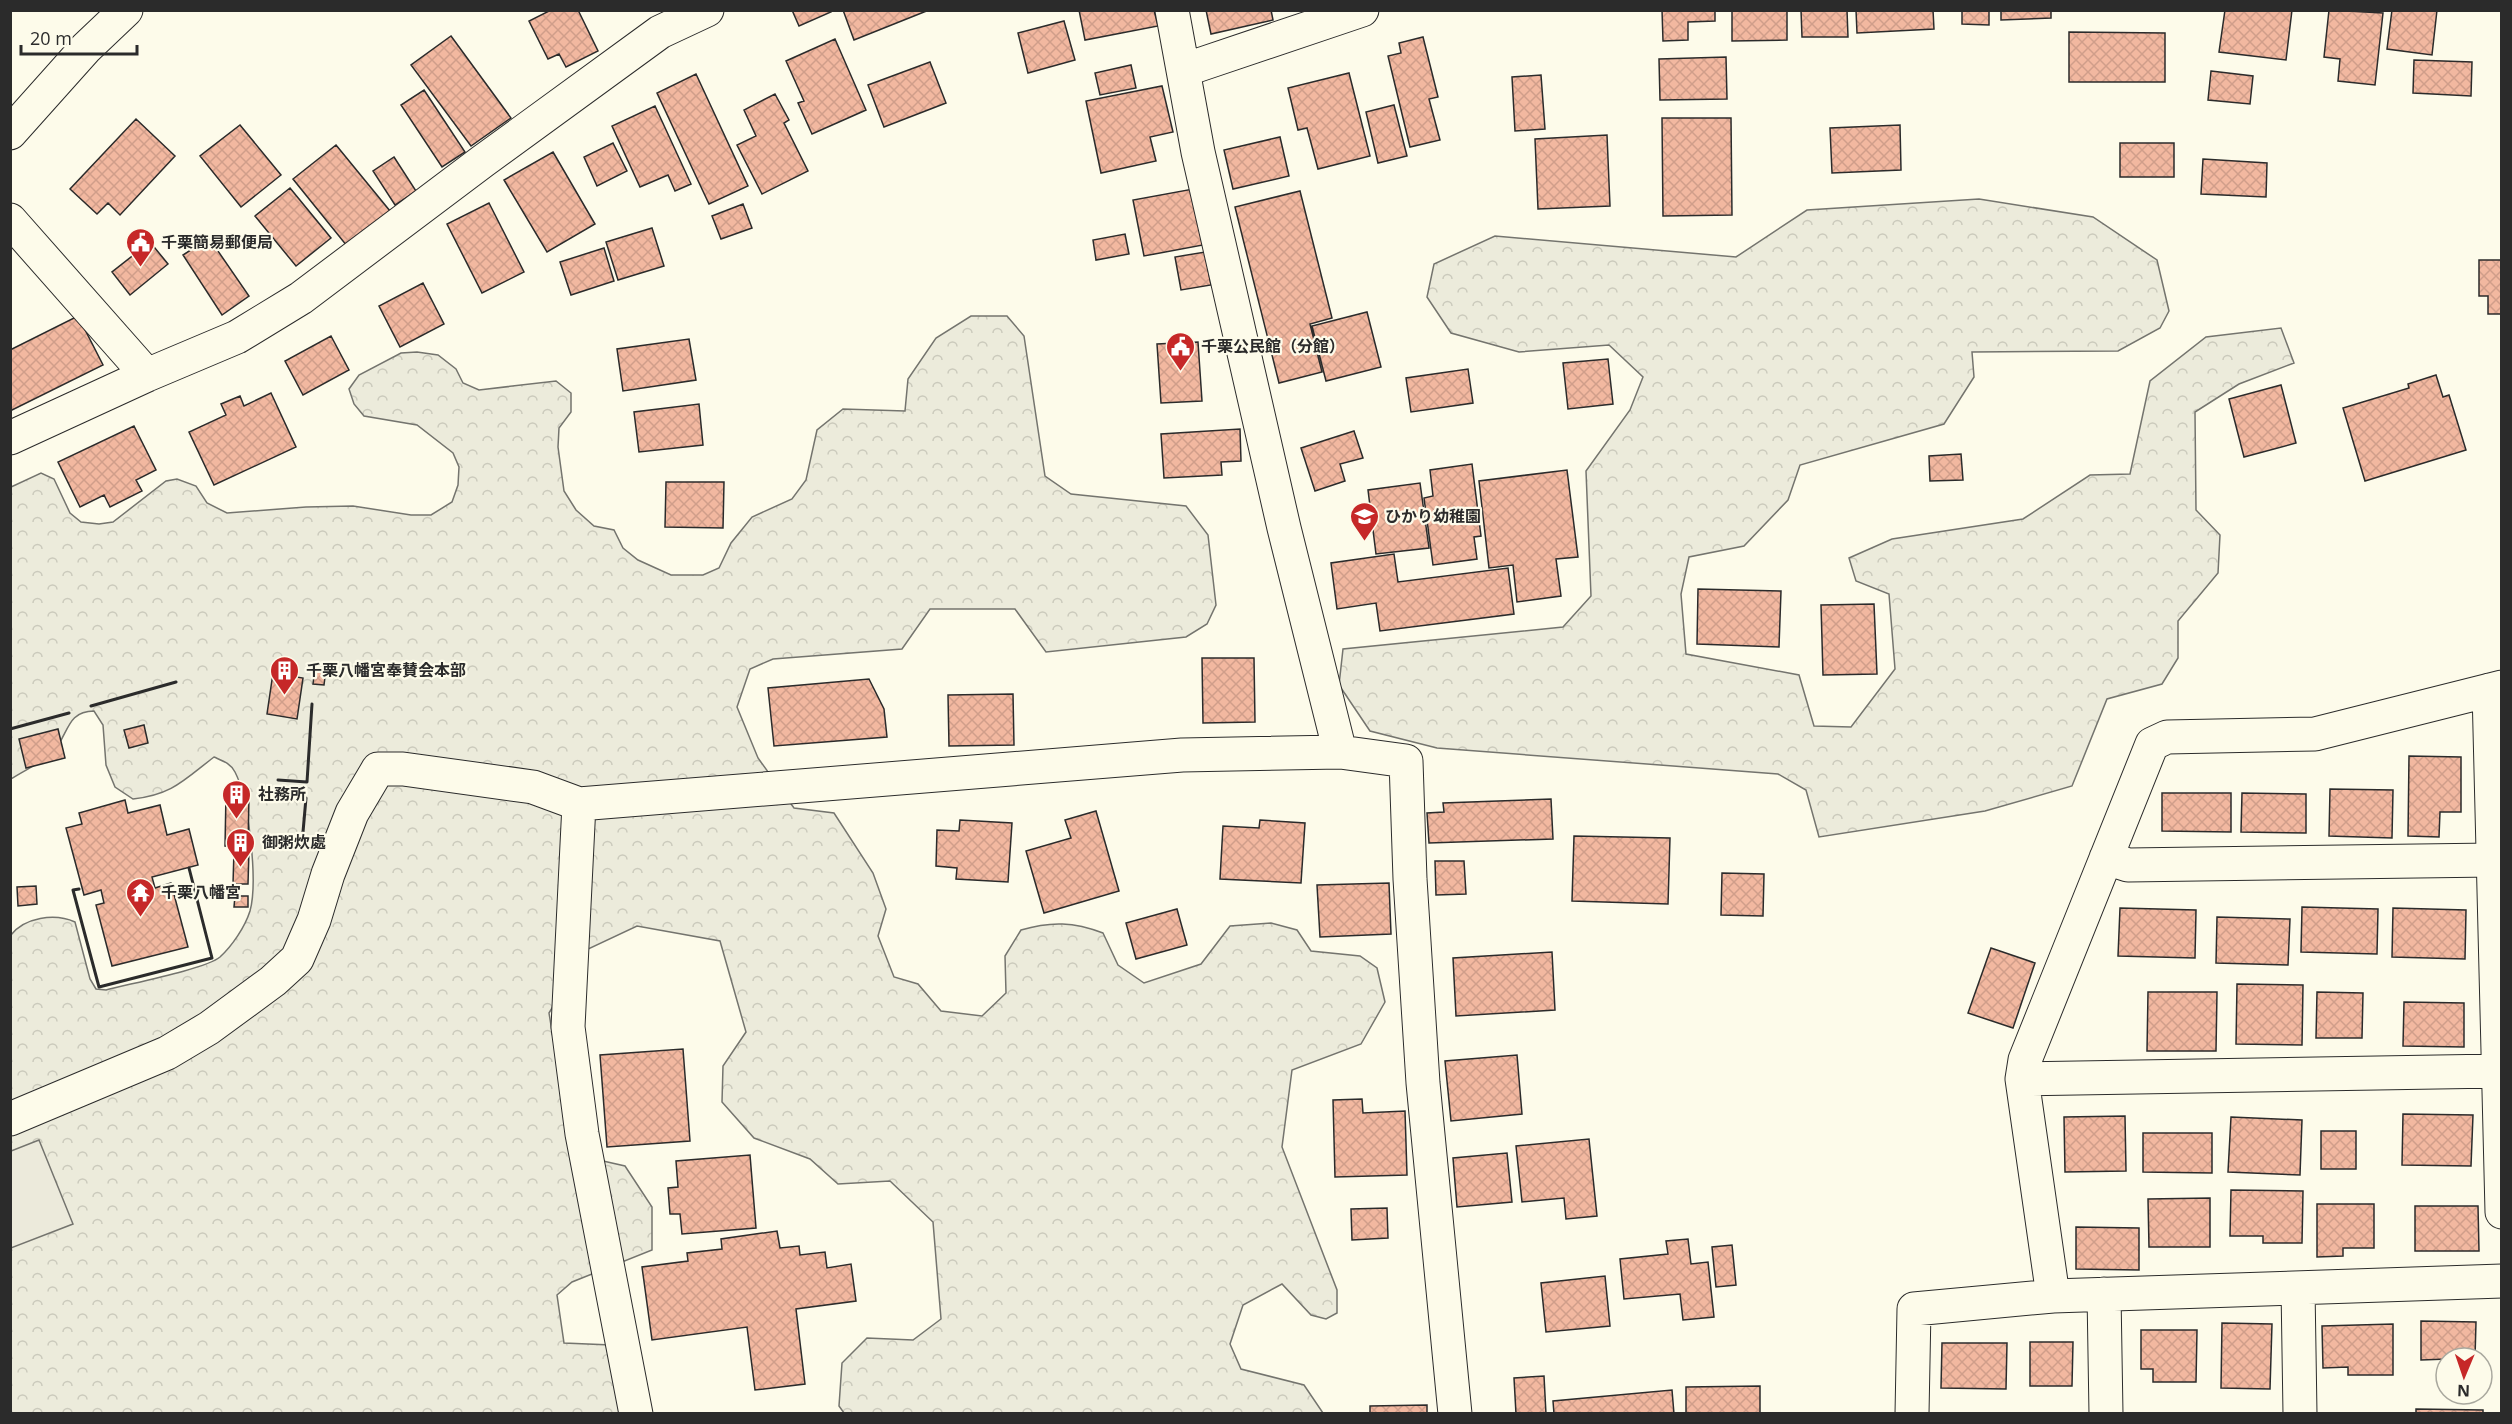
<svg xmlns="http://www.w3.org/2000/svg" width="2512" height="1424" font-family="'Open Sans','Noto Sans JP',sans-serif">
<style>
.forest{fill:url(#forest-crowns);stroke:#74746e;stroke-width:1.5}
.parking{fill:#eceadb;stroke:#74746e;stroke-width:1.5}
.building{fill:url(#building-cross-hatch);stroke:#2b2b2b;stroke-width:1.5}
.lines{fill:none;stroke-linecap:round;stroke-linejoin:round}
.minor-casing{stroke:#2b2b2b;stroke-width:35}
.minor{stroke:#fdfbea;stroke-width:33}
.wall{stroke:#2b2b2b;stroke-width:3}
.labels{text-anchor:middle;stroke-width:4.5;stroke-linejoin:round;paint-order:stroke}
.poi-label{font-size:16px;font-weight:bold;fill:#2b2b2b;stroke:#fdfbea;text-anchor:start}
</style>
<defs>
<pattern id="forest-crowns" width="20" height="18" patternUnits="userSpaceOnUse" patternTransform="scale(1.5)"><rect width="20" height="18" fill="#ecebdb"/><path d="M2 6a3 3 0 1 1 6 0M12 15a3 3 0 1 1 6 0" fill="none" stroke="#cbcabc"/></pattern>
<pattern id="building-cross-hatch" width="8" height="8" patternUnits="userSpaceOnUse" patternTransform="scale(1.5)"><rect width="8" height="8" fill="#f2b8a0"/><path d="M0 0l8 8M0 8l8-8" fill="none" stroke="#d09e8a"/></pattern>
</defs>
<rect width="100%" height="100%" fill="#fdfbea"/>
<path class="forest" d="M1979,199l114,18 64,43 12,51 -9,17 -42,23 -146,1 2,25 -30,47 -144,41 -12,35 -44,46 -55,11 -8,37 5,60 113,21 15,51 37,1 44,-58 -6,-75 -33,-13 -7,-23 43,-19 131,-20 67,-44 40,-1 20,-93 56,-44 75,-9 13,35 -55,21 -44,28 1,98 24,25 -2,38 -40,48v37l-16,26 -55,15 -35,87 -87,25 -166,26 -13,-47 -28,-16 -341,-26 -67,-17 -31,-46 4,-36 220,-22 28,-31 -5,-125 44,-61 13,-33 -34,-32 -90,7 -68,-19 -24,-36 7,-33 61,-28 241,21 71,-47z
M971,316h36l17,20 21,140 26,18 115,12 22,29 8,70 -9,19 -21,13 -140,15 -31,-43h-85l-28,40 -129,10 -23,10 -13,38 21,51 36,50 40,5 39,60 13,36 -8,27 16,41 24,7 23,27 41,5 24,-23 -1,-37 16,-26c30,-9 53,-8 82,3l15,32 26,18 57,-19 29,-38 41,-3 26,7 14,21 49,5 17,12 8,34 -24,42 -69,26 -10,77 55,143v23l-11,6 -15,-4 -29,-31 -39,21 -13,39 11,25 63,16 19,28h-479l-5,-7 3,-43 25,-25 46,2 28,-21 -8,-97 -43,-41 -52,3 -28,-25 -56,-21 -32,-36 1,-36 23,-34 -26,-91 -83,-15 -49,23 -39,64 23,141 53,12 27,41v43l-80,32 -15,13 7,48 47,2 12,68h-612l-1,-477c14,-19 45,-23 65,-14l15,57 6,10 10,1c22,-6 100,-21 114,-33 12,-11 25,-30 30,-46 8,-29 -1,-112 -15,-139 -5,-9 -12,-11 -21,-15 -30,23 -42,38 -81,42l-18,-12 -9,-22 -3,-40 -9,-14c-29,0 -25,26 -43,43 -12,10 -28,17 -40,25v-292l30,-14 13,6 16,34 11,9 18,2 14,-2 53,-41 11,-2 19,7 11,17 20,10 79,-6 47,-1 58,9h20l21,-13 6,-17 1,-18 -6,-14 -36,-28 -53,-9 -10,-12 -5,-15 10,-14 42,-22 16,-1 21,3 18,14 7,14 16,7 77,-9 15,12v19l-12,16 -1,19 6,44 12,19 18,16 20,4 9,18 15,12 33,15h32l16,-7 12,-25 21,-26 40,-18 14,-19 11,-50 26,-21 62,2 3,-32 28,-41z"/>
<path class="parking" d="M39,1140l34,84 -62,24v-97z"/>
<path class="building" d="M551,10h27l20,41 -32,16 -7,-13 -11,5 -19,-38z
M792,10h38l1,2 -32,14z
M843,10h86l-75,30z
M1079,10h75l4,16 -73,14z
M1206,10h65l2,10 -62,14z
M1662,10h53v11l-27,1v18l-25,1z
M1732,10h55v30l-55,1z
M1801,10h46l1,27h-46z
M1856,10h77l1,19 -77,4z
M1962,10h27v15l-27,-1z
M2001,10h50v8l-50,2z
M2225,10h67l-6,50 -67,-8z
M2329,10l54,3 -8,72 -37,-4 2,-22 -16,-2z
M2392,10h45l-5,45 -45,-6z
M1064,21l11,39 -47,13 -10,-40z
M2069,32l96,1v49h-96z
M451,36l60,82 -40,28 -60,-81z
M1423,37l15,60 -9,2 11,41 -30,7 -22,-91 13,-3 -2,-10z
M835,39l31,71 -54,24 -14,-31 6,-2 -18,-40z
M1726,57l1,42 -67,1 -1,-41z
M2414,60l58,2 -1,34 -58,-3z
M930,62l16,41 -62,24 -16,-42z
M1131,65l5,23 -36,7 -5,-22z
M2211,71l42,5 -3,28 -42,-4z
M1349,73l21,83 -52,13 -11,-41 -9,2 -10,-42z
M696,74l52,112 -39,18 -52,-111z
M1541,75l4,54 -30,2 -3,-54z
M1162,86l11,46 -23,5 6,24 -55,12 -15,-72z
M424,90l41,62 -23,15 -41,-62z
M775,94l14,26 -5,3 24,48 -46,23 -25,-49 19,-9 -12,-26z
M1394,105l13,51 -29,7 -12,-51z
M655,106l36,78 -16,7 -7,-16 -28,12 -28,-61z
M1662,118h69l1,97 -69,1z
M136,119l39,37 -55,59 -12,-12 -11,11 -27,-25z
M240,125l41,50 -40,32 -41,-51z
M1900,125l1,45 -69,3 -2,-45z
M1607,135l3,71 -72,3 -3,-70z
M1280,137l9,39 -56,13 -9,-39z
M613,143l14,28 -30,15 -13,-29z
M2120,143h54v34h-54z
M336,145l54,66 -43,35 -54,-67z
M553,152l42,72 -48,28 -43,-72z
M394,157l22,34 -21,14 -22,-34z
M2203,159l64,4 -1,34 -65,-3z
M290,188l41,50 -35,28 -41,-50z
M1193,189l10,56 -59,11 -11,-56z
M1300,191l32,127 -22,6 12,48 -43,11 -44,-176z
M489,203l35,69 -42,21 -35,-69z
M743,204l9,24 -31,11 -9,-23z
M652,228l12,38 -46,14 -12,-38z
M1125,234l4,20 -33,6 -3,-20z
M209,238l40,58 -27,19 -39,-60z
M150,242l18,22 -38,31 -18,-23z
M604,248l10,33 -43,14 -11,-33z
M1205,252l6,33 -30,5 -6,-33z
M2479,260h23v54h-14v-18h-9z
M423,283l21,41 -44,23 -21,-41z
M1367,312l14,55 -55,14 -14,-55z
M78,316l25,49 -93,46v-61z
M331,336l18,34 -46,25 -18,-34z
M689,339l7,41 -73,11 -6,-42z
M1198,342l4,59 -41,2 -4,-59z
M1608,359l5,45 -45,5 -5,-46z
M1468,369l5,34 -62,9 -5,-34z
M2436,375l7,22 6,-2 17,55 -101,31 -22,-73 66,-20 -1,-4z
M2281,385l15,58 -52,14 -15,-58z
M271,393l25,54 -82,38 -25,-53 37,-17 -5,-11 19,-8 4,10z
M699,404l4,41 -64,7 -5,-40z
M134,426l22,44 -20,10 6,11 -32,16 -6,-12 -24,12 -22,-45z
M1240,429l1,32 -20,1 1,13 -58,3 -3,-44z
M1354,431l9,27 -23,6 5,17 -30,10 -14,-43z
M1961,454l2,26 -33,1 -1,-25z
M1472,464l9,72 -7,1 3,22 -44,6 -9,-67 9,-2 -3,-26z
M1567,470l11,87 -22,2 5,37 -44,6 -4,-37 -24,3 -10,-87z
M666,482h58l-1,46 -58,-1z
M1420,483l9,65 -53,6 -8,-64z
M1394,554l4,28 110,-14 6,46 -134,17 -4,-28 -39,6 -6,-46z
M1698,589l83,2 -2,56 -82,-3z
M1874,604l3,70 -54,1 -2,-70z
M1202,658h52l1,64 -52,1z
M315,668l11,1 -2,16 -11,-1z
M273,673l30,5 -6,41 -30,-5z
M869,679l15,30 3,28 -113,9 -6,-58z
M1013,694l1,51 -65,1 -1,-51z
M144,725l4,18 -19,5 -5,-18z
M58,729l7,29 -39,10 -7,-29z
M2409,756l52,1v55h-21l-1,25 -31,-1z
M2330,789l63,1 -1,48 -63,-2z
M2162,793h69v39l-69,-1z
M2242,793l64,1v39l-65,-1z
M226,794l23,1 -1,52 -23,-1z
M1551,799l2,40 -124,4 -2,-30 17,-1 -1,-9z
M125,800l3,13 32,-8 7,30 22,-6 9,36 -46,12 3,11 16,-5 17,64 -76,19 -16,-61 8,-2 -3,-13 -17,5 -18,-67 16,-4 -3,-11z
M1096,811l23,80 -75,22 -18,-62 45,-13 -6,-18z
M960,820l52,3 -4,59 -52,-3 1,-11 -21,-2 1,-36 22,1z
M1260,820l45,3 -4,60 -81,-4 3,-53 36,2z
M1574,836l96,2 -2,66 -96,-3z
M234,850h15l-1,34h-15z
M1435,861h29l2,33 -30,1z
M1722,873l42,1 -1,42 -42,-1z
M1389,883l2,51 -71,3 -3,-52z
M36,886l1,18 -19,2 -1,-19z
M235,896h13v11h-14z
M2302,907l76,2 -1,45 -76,-2z
M2120,908l76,2 -1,48 -77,-2z
M2393,908l73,2 -1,49 -73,-2z
M1177,909l10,36 -51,14 -10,-36z
M2217,917l73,2 -2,46 -72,-2z
M1991,948l44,15 -22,65 -45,-15z
M1552,952l3,58 -99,6 -3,-58z
M2237,984l66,1 -1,60 -66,-1z
M2148,992h69l-1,59h-69z
M2317,992l46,1 -1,45h-46z
M2404,1002l60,1v44l-61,-1z
M683,1049l7,92 -83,6 -7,-92z
M1517,1055l5,59 -71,7 -6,-60z
M1362,1099l1,14 42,-2 2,64 -72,2 -2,-77z
M2403,1114l70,1 -2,51 -69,-1z
M2125,1116l1,55 -61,1 -1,-55z
M2231,1117l71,3 -2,55 -72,-3z
M2321,1131h35v38h-35z
M2143,1133h69v40l-69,-1z
M1589,1139l8,77 -31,3 -2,-21 -42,4 -6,-56z
M1507,1153l5,49 -55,5 -4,-49z
M750,1155l6,73 -74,6 -2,-20h-10l-2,-26 10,-1 -2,-26z
M2231,1190l72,1 -1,52h-39v-7h-33z
M2210,1198v49h-61l-1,-48z
M2317,1204h57v44h-31v8l-26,1z
M2415,1206h63l1,45h-64z
M1387,1208l1,30 -36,2 -1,-31z
M2076,1227l63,1v42l-63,-1z
M777,1231l3,17 19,-2 1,9 25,-3 2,16 24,-4 5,37 -60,8 9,75 -50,6 -8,-63 -95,13 -10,-73 46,-6 -1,-8 35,-4 -1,-10z
M1688,1239l3,25 17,-2 6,55 -31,3 -3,-26 -56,5 -4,-40 48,-5 -2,-13z
M1732,1245l4,40 -20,2 -4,-40z
M1605,1276l5,50 -64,6 -5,-49z
M2421,1321l55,1 -1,36 -54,2z
M2222,1323l50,1 -2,65 -49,-1z
M2393,1324v51h-45v-8l-25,1 -1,-42z
M2141,1330h56l-1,52h-43v-13h-12z
M2030,1342h43l-1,44h-42z
M1942,1343h65l-1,46 -65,-1z
M1544,1376l2,38h-30l-2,-36z
M1760,1386v28h-74v-27z
M1672,1390l2,24h-120l-1,-13z
M1427,1405v9h-57v-8z
M2416,1409l67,1v4h-67z"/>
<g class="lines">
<defs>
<path id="minor" d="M1172,10l26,142 86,376 56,224
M1184,70l178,-60
M10,133l76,-85 40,-38
M10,220l137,155
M10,438l137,-63 90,-38 64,-39 182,-137 177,-129 47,-22
M2489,690l13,522
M2106,858l22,7 365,-5
M2022,1079l476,-8
M10,1119l157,-66 42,-25 64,-47 24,-22 17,-39 14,-46 24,-61 26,-44h25l130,18 46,17
M2298,1288l2,126
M2104,1294l2,120
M2053,1296l-31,-217 3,-19 127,-316 15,-7 148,-3 187,-47
M636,1414l-54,-280 -14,-107 11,-223 603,-49 158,-3 66,9 4,118 13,204 32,331
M1912,1414l2,-105 139,-13 449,-15"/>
</defs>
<use href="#minor" class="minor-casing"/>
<use href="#minor" class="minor"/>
<path class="wall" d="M91,706l85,-24
M10,729l59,-16
M278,780l29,2 5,-78
M277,796l29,2 -3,34
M79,889l-6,1 26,97 113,-29 -23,-90"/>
</g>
<defs>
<symbol id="civic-pin" viewBox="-11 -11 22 30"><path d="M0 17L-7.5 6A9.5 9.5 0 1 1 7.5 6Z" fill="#c62828" stroke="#fdfbea"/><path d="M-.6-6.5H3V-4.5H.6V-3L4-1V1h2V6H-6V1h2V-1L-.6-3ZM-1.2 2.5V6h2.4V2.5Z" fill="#fff"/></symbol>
<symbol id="school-pin" viewBox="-11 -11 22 30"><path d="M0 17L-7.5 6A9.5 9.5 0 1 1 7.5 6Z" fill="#c62828" stroke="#fdfbea"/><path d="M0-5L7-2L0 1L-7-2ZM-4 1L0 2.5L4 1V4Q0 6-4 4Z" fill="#fff"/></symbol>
<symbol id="building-pin" viewBox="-11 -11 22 30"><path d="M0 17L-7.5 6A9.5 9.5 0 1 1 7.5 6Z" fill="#c62828" stroke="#fdfbea"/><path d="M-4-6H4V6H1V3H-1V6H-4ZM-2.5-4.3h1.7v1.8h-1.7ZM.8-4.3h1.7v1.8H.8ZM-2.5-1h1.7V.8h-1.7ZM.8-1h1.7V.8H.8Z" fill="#fff"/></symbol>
<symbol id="temple-pin" viewBox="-11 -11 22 30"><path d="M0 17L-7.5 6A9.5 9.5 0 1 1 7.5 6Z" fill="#c62828" stroke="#fdfbea"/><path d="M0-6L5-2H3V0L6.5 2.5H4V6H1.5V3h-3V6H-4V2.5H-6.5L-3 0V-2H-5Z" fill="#fff"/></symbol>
</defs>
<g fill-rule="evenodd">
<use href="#civic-pin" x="124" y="226" width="33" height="45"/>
<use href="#civic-pin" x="1164" y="330" width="33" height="45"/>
<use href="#school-pin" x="1348" y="500" width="33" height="45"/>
<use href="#building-pin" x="268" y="654" width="33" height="45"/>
<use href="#building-pin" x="220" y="778" width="33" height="45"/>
<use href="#building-pin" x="224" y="826" width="33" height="45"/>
<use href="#temple-pin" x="124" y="876" width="33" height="45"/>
</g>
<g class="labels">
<g class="poi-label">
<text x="161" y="248">千栗簡易郵便局</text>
<text x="1201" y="352">千栗公民館（分館）</text>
<text x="1385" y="522">ひかり幼稚園</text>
<text x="306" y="676">千栗八幡宮奉賛会本部</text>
<text x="258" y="800">社務所</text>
<text x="262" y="848">御粥炊處</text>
<text x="161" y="898">千栗八幡宮</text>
</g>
</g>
<rect width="2512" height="1424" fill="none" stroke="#2b2b2b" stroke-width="24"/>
<g transform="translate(2464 1376) rotate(182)"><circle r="28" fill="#fdfbea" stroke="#a9a89e" stroke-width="1.5"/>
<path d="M0-4.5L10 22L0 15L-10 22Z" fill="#c62828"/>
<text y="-9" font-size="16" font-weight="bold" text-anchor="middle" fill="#2b2b2b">N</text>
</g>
<path d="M21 45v9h116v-9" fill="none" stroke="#2b2b2b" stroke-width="3"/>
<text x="30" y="45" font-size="18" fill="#2b2b2b" stroke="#fdfbea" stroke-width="4.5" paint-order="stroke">20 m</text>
</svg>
